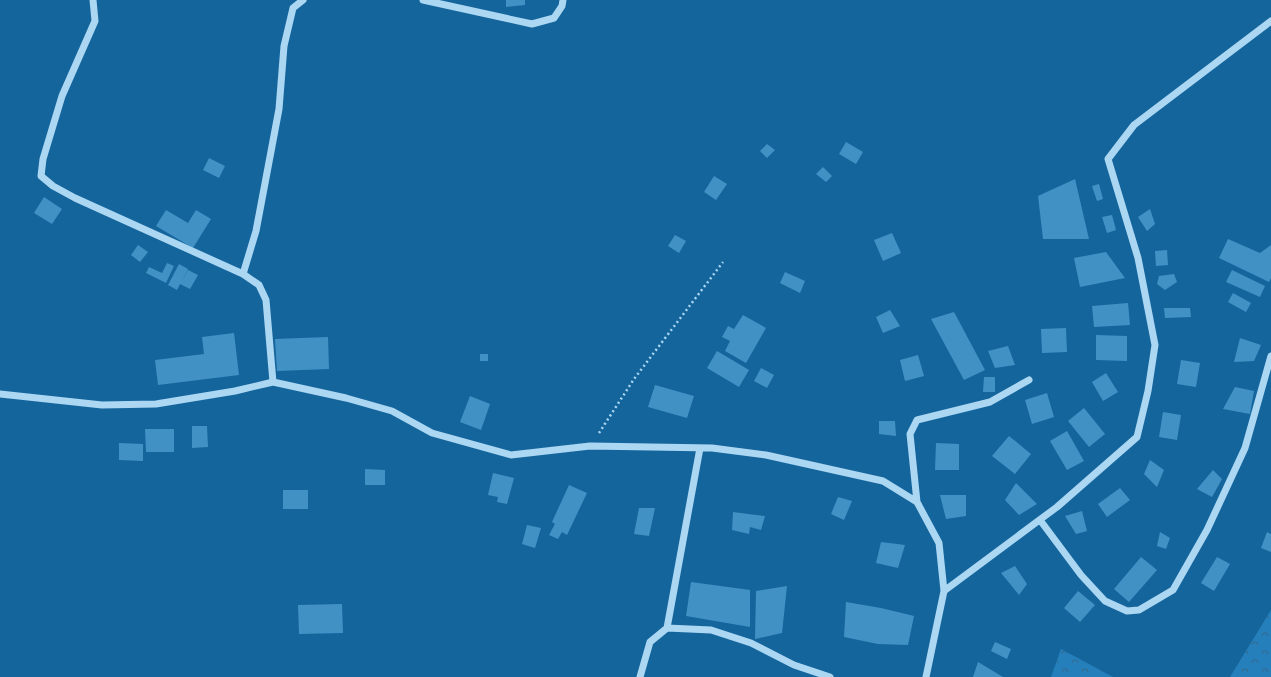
<svg xmlns="http://www.w3.org/2000/svg" width="1271" height="677" font-family="'Archivo Narrow',sans-serif">
<style>
.forest{fill:url(#forest-crowns)}
.building{fill:#4291c5}
.lines{fill:none;stroke-linecap:round;stroke-linejoin:round}
.path{stroke:#abd7f3;stroke-width:2.5;stroke-dasharray:2 3;stroke-linecap:butt}
.minor{stroke:#abd7f3;stroke-width:7}
</style>
<defs>
<pattern id="forest-crowns" width="20" height="18" patternUnits="userSpaceOnUse"><rect width="20" height="18" fill="#247fba"/><path d="M2 6a3 3 0 1 1 6 0M12 15a3 3 0 1 1 6 0" fill="none" stroke="#366888"/></pattern>
</defs>
<rect width="100%" height="100%" fill="#15659d"/>
<path class="forest" d="M1271,610v67h-41z
M1061,649l52,28h-62z"/>
<path class="building" d="M506,0h19v5l-19,2z
M846,142l17,10 -7,12 -17,-10z
M767,144l8,6 -8,8 -7,-7z
M209,158l16,8 -6,12 -16,-8z
M823,167l9,9 -6,6 -10,-8z
M714,176l13,8 -11,16 -12,-8z
M1075,179l14,60h-46l-5,-43z
M1099,184l4,15 -6,2 -5,-15z
M44,197l18,12 -10,15 -18,-11z
M1150,209l5,15 -8,7 -9,-14z
M166,210l22,13 8,-13 15,9 -18,29 -37,-22z
M1112,215l4,15 -9,3 -5,-16z
M892,233l9,20 -18,8 -9,-21z
M675,235l11,6 -7,12 -11,-7z
M1228,239l32,14 11,-8v33l-2,4 -50,-24z
M138,245l10,7 -8,10 -9,-7z
M1167,250l1,15 -12,1 -1,-15z
M1106,252l19,26 -45,9 -6,-29z
M167,263l7,3 -8,17 -20,-10 3,-6 13,6z
M179,264l9,5 -6,12 6,-11 10,5 -8,14 -10,-5 -3,6 -9,-5z
M1232,270l33,16 -5,11 -34,-15z
M785,272l20,9 -5,12 -20,-10z
M1174,274l3,8 -12,8 -8,-6 2,-8z
M1233,293l18,10 -5,9 -18,-10z
M1128,303l2,22 -36,2 -2,-21z
M1164,308h26l1,9 -26,1z
M890,310l10,16 -17,7 -7,-16z
M954,312l31,58 -21,10 -33,-61z
M743,315l23,13 -20,35 -21,-12 5,-10 -8,-4 6,-11 6,3z
M1066,328l1,24 -25,1 -1,-24z
M234,333l5,42 -81,10 -3,-25 49,-6 -2,-17z
M1096,335l31,1v25l-31,-1z
M328,337l1,32 -52,2 -2,-32z
M1240,338l21,7 -7,16 -20,1z
M1008,346l7,19 -20,3 -7,-17z
M717,351l32,19 -10,17 -32,-19z
M480,354h8v7h-8z
M918,355l6,21 -19,5 -5,-21z
M1181,360l19,3 -4,24 -19,-3z
M761,368l13,7 -7,13 -13,-7z
M1106,373l12,19 -15,9 -11,-19z
M984,377h11v15h-12z
M655,385l39,11 -7,22 -39,-11z
M1235,387l19,4 -4,23 -27,-5z
M1047,393l7,24 -22,7 -7,-24z
M470,396l20,8 -9,26 -21,-8z
M1084,408l21,26 -16,13 -21,-26z
M1163,412l18,3 -4,25 -18,-3z
M879,421h16l1,15 -17,-2z
M192,426h15l1,21 -16,1z
M145,429h29v23h-28z
M1067,431l17,30 -17,9 -17,-29z
M1009,436l22,18 -16,20 -23,-18z
M119,443l24,1v17l-24,-1z
M936,443l23,1v26h-24z
M1150,460l14,10 -7,17 -13,-13z
M365,469l20,1v15h-20z
M1213,470l9,9 -10,18 -15,-8z
M493,473l21,5 -7,26 -10,-2 1,-5 -10,-2z
M1016,483l21,21 -18,11 -14,-15z
M569,485l18,8 -20,42 -5,-3 -4,7 -9,-4 6,-11 -3,-2z
M1120,488l10,12 -23,17 -9,-13z
M283,490h25v19h-25z
M940,495h26v21l-20,3z
M838,497l14,4 -8,19 -13,-6z
M639,508h16l-6,28 -15,-2z
M1082,511l5,20 -11,3 -11,-18z
M733,512l32,4 -4,14 -11,-3 -1,7 -17,-4z
M527,525l14,3 -6,20 -13,-4z
M1160,532l10,6 -4,11 -9,-3z
M1267,532l4,2v18l-10,-4z
M881,542l24,3 -7,23 -22,-5z
M1141,557l16,13 -28,32 -15,-13z
M1217,557l13,7 -16,27 -13,-8z
M1015,566l12,18 -8,11 -18,-22z
M691,582l59,8v37l-64,-11z
M787,586l-5,47 -27,6 1,-48z
M1078,591l17,14 -15,17 -16,-14z
M846,602l35,6 33,8 -6,29 -30,-1 -34,-7z
M342,604l1,29 -44,1 -1,-29z
M995,642l16,7 -4,10 -16,-8z
M978,662l25,15h-30z"/>
<g class="lines">
<path class="path" d="M599,433l35,-54 89,-117"/>
<path class="minor" d="M93,0l2,21 -33,75 -19,63 -2,17 12,10 22,12 168,76 16,11 7,15 7,82
M423,0l109,24 22,-6 8,-12 1,-6
M243,274l13,-43 23,-122 5,-63 9,-38 10,-8
M0,394l102,11 54,-1 79,-13 38,-9 73,16 46,13 40,22 79,22 79,-9 122,2 54,7 117,26 34,21 22,41 5,48 -18,86
M917,502l-7,-68 7,-14 73,-18 39,-22
M1040,520l41,55 24,26 22,10 12,-1 34,-20 34,-60 38,-82 26,-92
M944,591l113,-84 80,-70 11,-46 7,-46 -17,-87 -30,-99 26,-34 137,-104
M667,628l44,2 40,13 43,22 36,12
M640,677l10,-35 17,-14 33,-180"/>
</g>
</svg>
